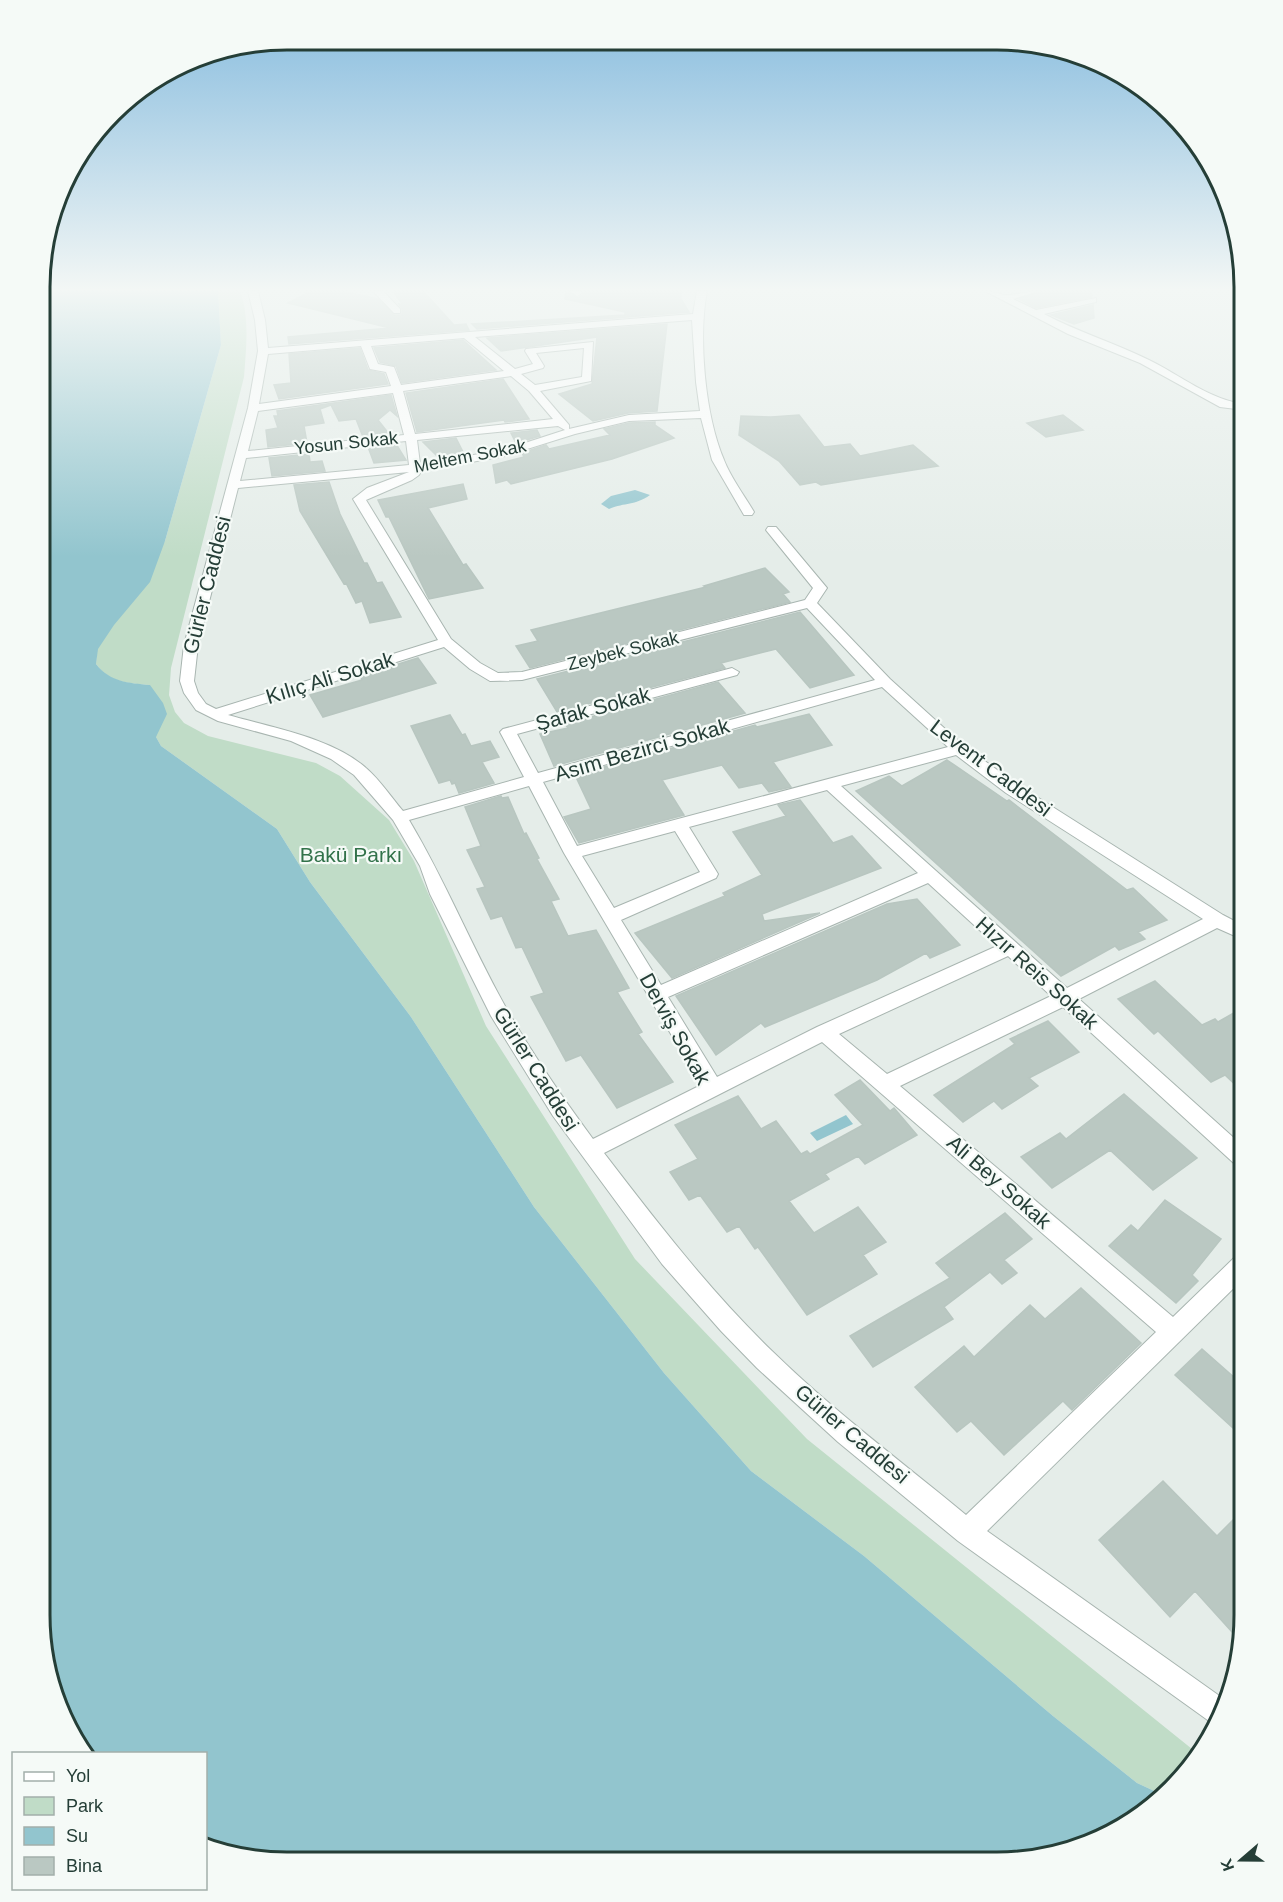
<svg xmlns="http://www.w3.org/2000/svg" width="1283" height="1902" font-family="Helvetica,sans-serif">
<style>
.green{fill:#c0dcc7}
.water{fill:#92c5ce}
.building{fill:#bac8c2;stroke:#b8c6c0;stroke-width:1.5}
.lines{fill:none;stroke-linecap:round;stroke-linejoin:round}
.minor-casing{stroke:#a8b5b0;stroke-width:2}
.minor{fill:#fff;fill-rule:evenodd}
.labels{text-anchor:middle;stroke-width:4.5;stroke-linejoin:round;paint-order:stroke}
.far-street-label{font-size:18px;fill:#253e37;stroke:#f5faf7}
.street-label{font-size:21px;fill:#253e37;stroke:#f5faf7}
.park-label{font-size:21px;fill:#32724a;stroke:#f5faf7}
.rim{fill:none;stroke:#253e37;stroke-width:3}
</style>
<rect width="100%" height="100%" fill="#e5ede9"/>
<path class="green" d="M218,291h22c10,27 6,58 4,86l-73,291 -2,27 6,17 9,11 24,13 108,27 24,13 49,44 25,41 72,165 149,233 172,180 385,310 10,4 -37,43 -28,-13 -84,-67 -189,-160 -113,-85 -87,-98 -130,-166 -123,-190 -101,-135 -33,-53 -116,-83 -5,-9 -6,-52c-23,-2 -40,-2 -54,-21l1,-15 68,-108 56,-196z"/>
<path class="water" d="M41,291h177l3,54 -56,196 -15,41 -36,43 -16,24 -2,15c14,18 32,19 54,21l13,18 4,11 -11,23 5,9 116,83 33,53 101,135 123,190 130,166 87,98 113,85 189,160 84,67 28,13 -6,6 -67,42 -95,19 -743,-2 -48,-13v-94l-123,-1 -25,-42 -19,-95z
M635,490l15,5c-16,11 -24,7 -41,14l-8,-5 10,-8z
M846,1115l7,9 -36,17 -7,-8z"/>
<path class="building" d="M311,291h30l37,8 16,16h8v-6l-3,-5 4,1 -10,-14h30l31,34 12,-1 3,6 -180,14 -1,-7 102,-9 -102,-25z
M566,291l12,7 5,-3v-4h98v8l8,13 -212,17 -5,-5 153,-9v-3l-60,-13z
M1042,291h49l1,6 -56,11 -17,-9z
M1093,305l1,13 -20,6 -23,-9z
M667,324l-10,87 -29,2 -35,8 -34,-27 33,-10 5,-47 -96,14 -14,-13z
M463,340l33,30 -94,13 -6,-17 -16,-4 -6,-14z
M360,348l8,22 16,4 4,10 -109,15 -5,-14 17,-2 -2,-29z
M503,379l26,40 -24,3 -1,-2 -87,12 -11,-39z
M391,395l6,21 -7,-6 -12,10 11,14 -26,3 -7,-18 -17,2 -8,-16 -11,4 4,14 -20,3 3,17 -39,4 -2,-17 12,-2 -4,-12h4l-1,-5z
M799,415l25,32 26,-3 10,12 53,-11 25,21 -117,19 -5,-3 -16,3 -21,-24 -40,-26 2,-19 30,1z
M1063,415l20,15 -37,7 -19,-14z
M655,422v3l19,13 -62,21 -101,25 -4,-4 -11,3 -3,-18 31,-8 -2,-4 24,-8 3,4 61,-14 -6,-6 25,-6z
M537,430l3,6 -24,7 -5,-10z
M456,438l8,16 -25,4 -16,-16z
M396,444l10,16 -32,3 -6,-16z
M309,454l1,8 12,-1 3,10 -53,5 -3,-18z
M329,482l11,32 24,49h3l10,20 5,-1 19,35 -31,6 -8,-22 -6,2 -10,-20 -2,1 -44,-73 -6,-26z
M463,484l4,15 -39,9 35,57 3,-1 17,24 -54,11 -40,-82h-3l-8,-17z
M765,568l24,24 -6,2 7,8 -260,66 -14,-22 22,-5 -7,-11 175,-43 -2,-1z
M800,612l54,63 -44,13 -34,-39 -55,14 4,5 -168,44 -20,-33z
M418,658l18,25 -113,34 -13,-22 52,-15 -2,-4z
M718,682l27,31 -191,53 -14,-32 28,-6 -3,-4z
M809,714l23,31 -59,17 18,25 -22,5 -7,-9 -23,5 -17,-23 -60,15 22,35 -105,28 -15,-26 27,-8 -16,-34 180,-50 2,2z
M450,715l12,20 3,-1 6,12 19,-5 9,16 -17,5 12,21 -35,10 -4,-10 -3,1 -2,-4 -11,3 -28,-57z
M947,760l60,41 2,-1 118,90 6,-2 34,32 -29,12 7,7 -26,11 -4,-4 -54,30 -205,-185 33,-15 13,10z
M501,796l1,2 6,-1 16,37 2,-1 13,25 -2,1 22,40 -8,2 17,35 28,-6 33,58 -12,4 25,40 -4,2 35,48 -56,26 -36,-53 -15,6 -35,-64 13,-4 -22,-46 -6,1 -14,-32 -11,3 -14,-30 8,-2 -18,-37 14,-4 -16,-39z
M800,800l33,43 19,-7 29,32 -119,46 2,7 56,-8 -148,65 -37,-45 90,-37 -2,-3 39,-18 -29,-43 53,-16 -8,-11z
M917,899l43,46 -30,13 -4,-5 -49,27 -112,47 -4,-4 -45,32 -40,-59 211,-92z
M1155,981l47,44 13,-6 3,3 26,-15v86l-19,-18 -14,7 -53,-51 -4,3 -36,-35z
M1048,1021l31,31 -50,26 9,8 -36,23 -8,-8 -31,21 -29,-27 81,-51 -5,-5z
M860,1080l30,31 4,-3 23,27 -52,29 -7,-8 -33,18 4,5 -40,22 25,32 44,-26 28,35 -23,13 14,19 -70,41 -49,-68 -3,2 -16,-23 -12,6 -27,-37 -11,5 -19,-28 28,-13 -23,-34 63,-29 23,33 15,-8 25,33 6,-3 3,3 53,-29 -28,-30z
M1124,1094l73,64 -44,32 -43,-40 -58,38 -31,-31 39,-24 6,6z
M1165,1200l56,39 -29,36 6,6 -22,22 -67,-57 22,-21 7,6z
M1005,1213l27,26 -28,21 13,13 -15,11 -12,-12 -46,35 9,12 -80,48 -23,-31 100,-58 -14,-15z
M1081,1288l60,55 -69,67 -9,-9 -59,54 -33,-34 -14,11 -42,-45 49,-41 10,11 56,-52 15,14z
M1202,1349l42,37v52l-69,-63z
M1163,1481l54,55 27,-27 -1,123 -2,10 -46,-51 -25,26 -71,-77z"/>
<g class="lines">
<defs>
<path id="minor" d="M248,291h10l7,29 3,28 425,-34 4,-23h10c-9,47 -2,124 17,169 7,18 20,35 30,52l-2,3h-8l-32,-55 -11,-42 -72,3 -54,13 -70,22 -84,15 -2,4 -7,5 -46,20 85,139 29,24 18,10 24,-1 283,-72 8,-12 -47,-58 2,-3h8l51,61 -10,15 73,76 74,67 54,39 205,130 21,11v14l-27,-12 -138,71 165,148v22l-7,-3 -174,-159 -163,79 273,231 63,-61 8,-3v25l-257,253 241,171 -12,24 -258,-185 -120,-99 -81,-74 -36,-37 -59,-67 -109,-148 -62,-100 -61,-122 -10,-28 -27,-46 -39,-45 -23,-16 -40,-18 -73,-20 -22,-11 -12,-17 -4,-12 4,-36 64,-237 10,-57 -3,-31zM692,320l4,62 4,29 -71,4 -60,14v-4l-29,-34 51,-10 2,-39 -67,7 -1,2 8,13 -18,5 -40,-32zM464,338l40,33 -103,14 -7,-18 -16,-3 -7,-18zM361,346l9,23 16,3 5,14 -132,18 9,-50zM584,348l-2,29 -47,8 -14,-11 22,-6 1,-2 -8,-13zM511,376l18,15 24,28 -138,15 -12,-43zM393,393l11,42 -156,16 10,-40zM558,426l7,4 -62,20 -83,14 -3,-24zM406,441l3,24 -169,16 6,-23zM409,472l-42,16 -14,11 85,141 -222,69 -10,-5 -8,-11 -4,-12 4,-36 40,-157zM807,608l68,72 -337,93 -21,-39 220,-59 2,-3 -7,-4 -229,61 -3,3 24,45 -121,34c-12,-14 -23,-31 -37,-43 -33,-30 -96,-41 -138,-53l216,-68 26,22 20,12 32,-1zM882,687l66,60 -371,99 -34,-64zM956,755l50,38 197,126 -136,69 -226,-202zM529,786l35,67 137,232 -108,54c-31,-42 -62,-87 -88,-133 -34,-61 -60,-126 -96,-186zM827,790l91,83 -257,112 -40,-65 95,-42 2,-4 -29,-47zM675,831l25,41 -86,36 -32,-52zM928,883l69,63 -180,81 -100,50 -49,-80zM1008,956l43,40 -164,78 -48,-40zM822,1042l334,290 -190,183c-65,-54 -134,-105 -194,-164 -63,-61 -115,-129 -168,-198z
M373,291h10l17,18v4h-6z
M570,291h10l2,2 -5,3z
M985,291c8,0 13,3 20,4 5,1 26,-4 35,-4l-27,8 23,11 60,-12v4l-52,12c34,18 71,29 105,46 31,15 61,40 95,44v6l-24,-3 -80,-44 -72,-29z"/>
</defs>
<use href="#minor" class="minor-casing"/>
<use href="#minor" class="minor"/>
</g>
<linearGradient id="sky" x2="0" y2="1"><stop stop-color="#85bbde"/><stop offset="0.52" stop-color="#f3f7f5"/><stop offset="1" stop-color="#f3f7f5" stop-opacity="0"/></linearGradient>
<rect width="1283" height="557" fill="url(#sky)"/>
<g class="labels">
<g class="far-street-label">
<text transform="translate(346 443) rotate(-6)" y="6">Yosun Sokak</text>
<text transform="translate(470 456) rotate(-11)" y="6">Meltem Sokak</text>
<text transform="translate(623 651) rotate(-14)" y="6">Zeybek Sokak</text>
</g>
<g class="street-label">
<text transform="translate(207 585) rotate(-76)" y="7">Gürler Caddesi</text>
<text transform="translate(330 678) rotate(-17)" y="7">Kılıç Ali Sokak</text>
<text transform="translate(593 709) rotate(-15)" y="7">Şafak Sokak</text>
<text transform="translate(642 750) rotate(-16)" y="7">Asım Bezirci Sokak</text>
<text transform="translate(991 768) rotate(37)" y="7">Levent Caddesi</text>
<text transform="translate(1037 973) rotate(42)" y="7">Hızır Reis Sokak</text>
<text transform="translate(675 1029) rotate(61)" y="7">Derviş Sokak</text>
<text transform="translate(536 1069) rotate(58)" y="7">Gürler Caddesi</text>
<text transform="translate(999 1182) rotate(41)" y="7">Ali Bey Sokak</text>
<text transform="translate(852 1434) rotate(40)" y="7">Gürler Caddesi</text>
</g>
<g class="park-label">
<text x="351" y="862">Bakü Parkı</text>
</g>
</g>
<path d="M0 0H1283V1902H0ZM287 50H997A237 237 0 0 1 1234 287V1615A237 237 0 0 1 997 1852H287A237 237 0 0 1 50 1615V287A237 237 0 0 1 287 50Z" fill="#f5faf7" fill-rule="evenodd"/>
<path class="rim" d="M287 50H997A237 237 0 0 1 1234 287V1615A237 237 0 0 1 997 1852H287A237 237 0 0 1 50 1615V287A237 237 0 0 1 287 50Z"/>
<rect x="12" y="1752" width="195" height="138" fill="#f5faf7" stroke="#a2afaa" stroke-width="1.5"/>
<rect x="24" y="1772" width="30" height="9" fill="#ffffff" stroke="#a2afaa" stroke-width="1.5"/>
<text x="66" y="1782" font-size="18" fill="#253e37">Yol</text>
<rect x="24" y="1797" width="30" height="18" fill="#c0dcc7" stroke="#a2afaa" stroke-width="1.5"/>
<text x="66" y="1812" font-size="18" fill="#253e37">Park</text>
<rect x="24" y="1827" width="30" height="18" fill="#92c5ce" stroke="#a2afaa" stroke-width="1.5"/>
<text x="66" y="1842" font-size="18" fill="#253e37">Su</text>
<rect x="24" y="1857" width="30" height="18" fill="#bac8c2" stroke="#a2afaa" stroke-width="1.5"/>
<text x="66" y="1872" font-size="18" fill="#253e37">Bina</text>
<g transform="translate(1241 1860) rotate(250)" stroke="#f5faf7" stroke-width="4.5" paint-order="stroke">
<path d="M0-4.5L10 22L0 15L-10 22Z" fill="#253e37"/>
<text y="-9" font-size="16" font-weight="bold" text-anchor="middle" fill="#253e37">K</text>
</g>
</svg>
